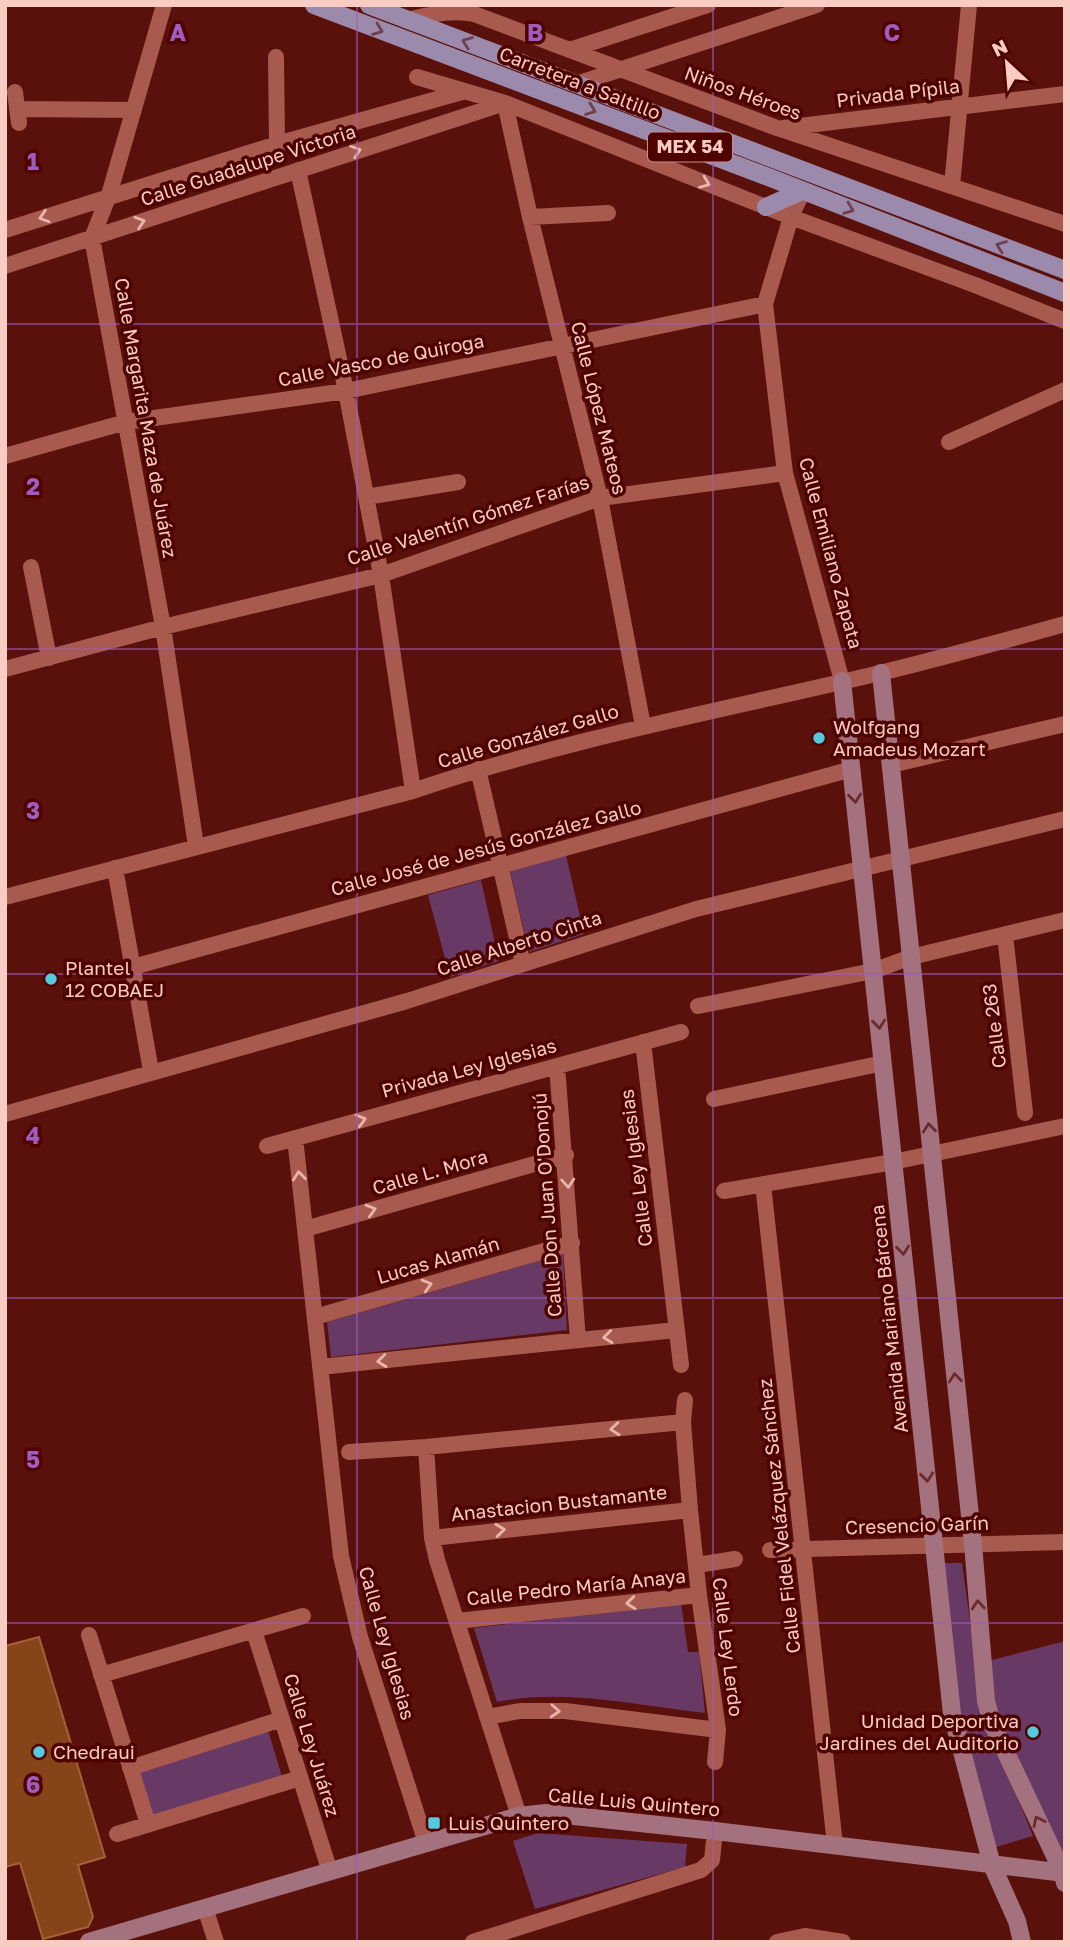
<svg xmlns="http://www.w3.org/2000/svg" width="1070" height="1947" font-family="'Golos Text',sans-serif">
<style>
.green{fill:#693965}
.building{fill:#874419;stroke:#a76139;stroke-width:2}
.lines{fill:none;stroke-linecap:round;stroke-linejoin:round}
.street{stroke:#a95a4f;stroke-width:16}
.secondary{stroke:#a3727e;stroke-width:18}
.primary{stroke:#9c8aad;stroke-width:18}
.oneway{stroke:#71404e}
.oneway2{stroke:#e8b4ac}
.oneway3{stroke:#6c2a2d}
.grid{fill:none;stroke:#a05cc0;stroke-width:2;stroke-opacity:0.55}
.poi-dot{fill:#54cadd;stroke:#4e0301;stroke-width:2.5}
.labels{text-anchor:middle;stroke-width:7;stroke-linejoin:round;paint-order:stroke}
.shield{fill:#4e0301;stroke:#c58f89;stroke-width:2}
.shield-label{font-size:18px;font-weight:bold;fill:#f8cbc3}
.street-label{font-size:19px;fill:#f8cbc3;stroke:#4e0301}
.poi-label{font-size:19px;fill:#f8cbc3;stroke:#4e0301;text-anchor:start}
.grid-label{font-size:23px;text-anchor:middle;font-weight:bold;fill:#a05cc0;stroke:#4e0301;stroke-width:7;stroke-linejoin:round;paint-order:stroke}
</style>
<rect width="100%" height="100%" fill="#5a110b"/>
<path class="green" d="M566,855l18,79 -55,18 -19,-81z
M481,880l18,81 -49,16 -22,-82z
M563,1254l4,76 -236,27 -4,-35z
M939,1563h23l20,146 51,127 -40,12 -34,-135z
M681,1603l7,49h11l6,61c-69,-8 -140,-25 -208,-11l-23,-74z
M1065,1641v222l-75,-155 -5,-46z
M268,1730l14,47 -129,40 -14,-46z
M538,1833l149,11 -2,23 -150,42 -22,-68z"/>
<path class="building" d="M39,1637l66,220 -27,8 15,52 -5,10 -45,12 -23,-76 -15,4v-221z"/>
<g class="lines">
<path class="street" d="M164,5l-55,190 -17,43 71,389 33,219
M407,20c23,-5 44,-11 67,-6l303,114 288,96
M569,50l139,-45
M276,57l1,87
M417,77l88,26 286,114 184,68 90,36
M576,84l241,-79
M15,92l4,31
M505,103l25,114 70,281 43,228
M17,109l117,1
M783,128l282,-34
M298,170l48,221 35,184 32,216
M952,186l17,-181
M803,191l-12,26 -26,87 20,169 57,208
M530,217l78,-4
M5,230l272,-86 185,-52
M5,266l500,-163
M949,442l116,-52
M5,456l121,-34 220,-31 419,-87
M366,497l92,-15
M31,567l18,91
M5,669l158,-42 218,-52 219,-77 185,-25
M891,765l174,-41
M478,769l45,195
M115,868l36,203
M5,897l408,-106c153,-52 311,-81 467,-118 62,-15 123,-32 185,-49
M1005,935l20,178
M133,967l719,-198
M698,1006l175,-35 38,-14 154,-37
M643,1042l38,323
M557,1066l21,274
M714,1099l169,-36
M5,1114l402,-113 289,-92 369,-90
M295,1138l46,418 19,81 66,206
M267,1146l414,-114
M763,1184l72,661
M724,1191l169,-29 172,-36
M305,1229l261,-74
M315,1317l257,-74
M320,1367l356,-37
M685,1400l-2,22 7,88 9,85 19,135 -3,32
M426,1447l6,91 5,22 82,256
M349,1452l77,-5 257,-25
M432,1538l258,-28
M770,1550l295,-8
M697,1565l38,-6
M457,1621l242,-26
M254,1631l76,241
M89,1635l59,189
M101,1675l202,-59
M487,1717l33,-6h45l153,19
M130,1768l152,-49
M117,1834l183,-56
M205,1908l11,34
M473,1942l228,-72 11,-10 3,-29
M777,1942l28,-6 38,6"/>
<path class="secondary" d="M881,673l92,871 13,157 6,22 71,150 2,10
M842,681l110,1033 40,151 25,56 5,21
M89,1942l430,-126 27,-3 169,18 350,42"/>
<path class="primary" d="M314,5l449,170 302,118
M369,5l696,265
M766,207l36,-16"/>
</g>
<defs><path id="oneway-chevron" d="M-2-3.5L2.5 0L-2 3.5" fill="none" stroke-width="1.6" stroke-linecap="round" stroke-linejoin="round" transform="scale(1.75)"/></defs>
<g class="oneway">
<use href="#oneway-chevron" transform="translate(378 30) rotate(21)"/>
<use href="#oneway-chevron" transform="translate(467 42) rotate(-159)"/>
<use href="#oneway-chevron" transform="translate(591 110) rotate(21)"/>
<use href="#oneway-chevron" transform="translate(849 209) rotate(21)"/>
<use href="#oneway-chevron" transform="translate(1001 246) rotate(-159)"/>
</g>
<g class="oneway2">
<use href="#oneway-chevron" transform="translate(356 151) rotate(-18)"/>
<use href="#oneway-chevron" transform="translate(705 183) rotate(22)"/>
<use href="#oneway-chevron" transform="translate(44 217) rotate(162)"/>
<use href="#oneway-chevron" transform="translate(140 222) rotate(-18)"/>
<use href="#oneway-chevron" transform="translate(361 1120) rotate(-15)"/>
<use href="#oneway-chevron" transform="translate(299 1176) rotate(-96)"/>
<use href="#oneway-chevron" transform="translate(568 1183) rotate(86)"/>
<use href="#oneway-chevron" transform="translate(371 1210) rotate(-16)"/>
<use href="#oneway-chevron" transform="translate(427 1285) rotate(-16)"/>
<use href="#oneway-chevron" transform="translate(608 1337) rotate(174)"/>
<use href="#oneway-chevron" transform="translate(382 1361) rotate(174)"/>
<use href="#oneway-chevron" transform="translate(615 1429) rotate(175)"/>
<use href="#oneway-chevron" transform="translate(500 1530) rotate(-6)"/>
<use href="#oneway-chevron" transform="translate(631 1603) rotate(174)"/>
<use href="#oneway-chevron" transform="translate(555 1711) rotate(3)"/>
</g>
<g class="oneway3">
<use href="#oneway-chevron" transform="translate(855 798) rotate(84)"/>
<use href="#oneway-chevron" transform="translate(879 1024) rotate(84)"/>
<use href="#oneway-chevron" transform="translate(929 1128) rotate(-96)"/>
<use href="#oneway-chevron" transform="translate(903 1250) rotate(84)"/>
<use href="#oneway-chevron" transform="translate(955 1378) rotate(-96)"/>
<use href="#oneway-chevron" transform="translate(927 1477) rotate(84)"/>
<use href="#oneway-chevron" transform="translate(978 1605) rotate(-95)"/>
<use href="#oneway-chevron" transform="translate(1038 1821) rotate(-116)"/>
</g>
<path class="grid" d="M357,5v1937M713,5v1937M5,324h1060M5,649h1060M5,974h1060M5,1298h1060M5,1623h1060"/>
<g class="poi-dot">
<circle cx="819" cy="738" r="7"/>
<circle cx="51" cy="979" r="7"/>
<circle cx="1033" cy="1732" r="7"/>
<circle cx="39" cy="1752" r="7"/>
<rect x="427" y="1816" width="14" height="14" rx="3.5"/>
</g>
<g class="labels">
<rect class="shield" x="648" y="132.5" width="84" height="29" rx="5"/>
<g class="shield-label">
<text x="690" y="153">MEX 54</text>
</g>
<g class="street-label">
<text transform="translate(580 83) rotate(21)" y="7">Carretera a Saltillo</text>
<text transform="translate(743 93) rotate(20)" y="7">Niños Héroes</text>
<text transform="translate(898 93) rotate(-7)" y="7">Privada Pípila</text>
<text transform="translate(248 165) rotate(-18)" y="7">Calle Guadalupe Victoria</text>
<text transform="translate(381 360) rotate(-11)" y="7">Calle Vasco de Quiroga</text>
<text transform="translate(599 408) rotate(76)" y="7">Calle López Mateos</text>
<text transform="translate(146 418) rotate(80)" y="7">Calle Margarita Maza de Juárez</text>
<text transform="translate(468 520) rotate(-18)" y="7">Calle Valentín Gómez Farías</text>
<text transform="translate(831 553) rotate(75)" y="7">Calle Emiliano Zapata</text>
<text transform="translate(528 736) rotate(-16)" y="7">Calle González Gallo</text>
<text transform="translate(486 848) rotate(-15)" y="7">Calle José de Jesús González Gallo</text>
<text transform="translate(519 943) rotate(-18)" y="7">Calle Alberto Cinta</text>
<text transform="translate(994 1026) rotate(-97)" y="7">Calle 263</text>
<text transform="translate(469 1068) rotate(-15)" y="7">Privada Ley Iglesias</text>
<text transform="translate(636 1168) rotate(-97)" y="7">Calle Ley Iglesias</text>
<text transform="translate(430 1172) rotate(-16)" y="7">Calle L. Mora</text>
<text transform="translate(547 1205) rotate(-94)" y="7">Calle Don Juan O'Donojú</text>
<text transform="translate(438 1260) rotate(-16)" y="7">Lucas Alamán</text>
<text transform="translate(889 1319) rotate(-96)" y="7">Avenida Mariano Bárcena</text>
<text transform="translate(559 1503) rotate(-6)" y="7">Anastacion Bustamante</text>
<text transform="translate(779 1516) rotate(-96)" y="7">Calle Fidel Velázquez Sánchez</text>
<text transform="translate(917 1525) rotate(-2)" y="7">Cresencio Garín</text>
<text transform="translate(576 1587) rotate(-6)" y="7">Calle Pedro María Anaya</text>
<text transform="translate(387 1643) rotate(74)" y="7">Calle Ley Iglesias</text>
<text transform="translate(728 1647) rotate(83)" y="7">Calle Ley Lerdo</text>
<text transform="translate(312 1745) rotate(73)" y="7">Calle Ley Juárez</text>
<text transform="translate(634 1802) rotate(5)" y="7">Calle Luis Quintero</text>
</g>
<g class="poi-label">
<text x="833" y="734">Wolfgang<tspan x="833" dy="22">Amadeus Mozart</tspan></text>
<text x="65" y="975">Plantel<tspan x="65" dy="22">12 COBAEJ</tspan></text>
<text x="1019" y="1728" text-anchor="end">Unidad Deportiva<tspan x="1019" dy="22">Jardines del Auditorio</tspan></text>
<text x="53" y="1759">Chedraui</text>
<text x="448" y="1830">Luis Quintero</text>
</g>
</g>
<g class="grid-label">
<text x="178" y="41">A</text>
<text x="535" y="41">B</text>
<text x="892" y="41">C</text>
<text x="33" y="170">1</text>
<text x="33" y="495">2</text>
<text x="33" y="819">3</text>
<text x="33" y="1144">4</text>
<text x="33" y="1468">5</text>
<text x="33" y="1793">6</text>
</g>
<rect width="1070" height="1947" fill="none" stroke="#f8cbc3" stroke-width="14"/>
<g transform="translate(1007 63) rotate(334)" stroke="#4e0301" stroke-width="5" paint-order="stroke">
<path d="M0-5L12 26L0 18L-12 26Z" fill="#f8cbc3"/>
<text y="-10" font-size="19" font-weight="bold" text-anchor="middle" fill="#f8cbc3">N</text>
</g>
</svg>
